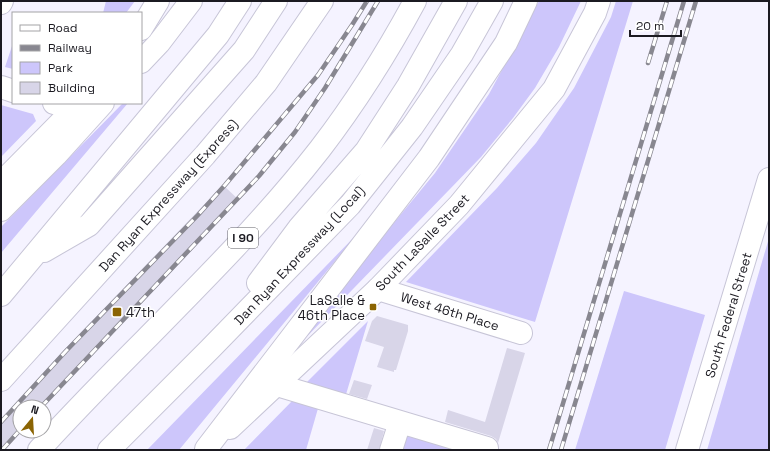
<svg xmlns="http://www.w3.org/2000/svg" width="770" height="451" font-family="'Space Grotesk',sans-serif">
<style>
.green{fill:#cdc6fb}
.building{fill:#d8d5e8}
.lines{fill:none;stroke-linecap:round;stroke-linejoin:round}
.minor-casing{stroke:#c7c5d7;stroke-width:24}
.major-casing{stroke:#c7c5d7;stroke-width:24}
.highway-casing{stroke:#c7c5d7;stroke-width:24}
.minor{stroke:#fff;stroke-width:22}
.major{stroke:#fff;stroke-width:22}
.highway{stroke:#fff;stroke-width:22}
.rail-casing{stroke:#888790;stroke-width:4.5}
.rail{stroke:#fff;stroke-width:3;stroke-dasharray:9;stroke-linecap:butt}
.poi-dot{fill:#8b6403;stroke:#fff;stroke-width:1.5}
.labels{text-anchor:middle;stroke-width:3;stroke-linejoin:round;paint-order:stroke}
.shield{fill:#fff;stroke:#5f5f64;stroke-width:1}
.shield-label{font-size:12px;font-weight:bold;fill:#1b1a21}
.street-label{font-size:13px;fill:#1b1a21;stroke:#fff}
.poi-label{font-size:13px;fill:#1b1a21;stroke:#fff;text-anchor:end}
</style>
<rect width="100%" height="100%" fill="#f5f3ff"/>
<path class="green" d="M106,1h29l-9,12h-23z
M539,1h42l-22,46 -24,41 -22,30 -32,39 -191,197 -2,-3 147,-178 54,-79z
M616,1h17l-98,321 -129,-40 91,-94 39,-45 38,-55 37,-71z
M13,43v26l-8,-2z
M123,103h5l-127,150v-26z
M1,105l32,9 3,7 -35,36z
M360,231l-181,219h-32z
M769,238v212h-62z
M624,291l81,24 -40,135h-90z
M368,321l-24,80 -43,-13z
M295,398l24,7 -13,45h-62z
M404,432l62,18h-67z"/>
<path class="building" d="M223,185l16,15 -76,81 -83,85 -38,41h-22v24l-17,19h-2v-29l63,-71z
M377,316l31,9v6l-12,39h-2v2l-17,-5 7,-20 -19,-6 7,-20z
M507,348l18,5 -27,90 -2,-4 -5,-3 -46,-14 3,-12 37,12z
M354,380l18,5 -5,14 -18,-5z
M374,428l10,3 -5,19h-12z"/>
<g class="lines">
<defs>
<path id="minor" d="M1,3l1,-2
M1,87l12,4
M54,103l20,6
M378,289l143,44
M277,385l210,63
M391,450l9,-28
M687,450l82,-271"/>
<path id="major" d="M141,29l17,-28
M1,183l79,-80
M230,428l148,-139 81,-84 95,-116 41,-76 4,-12"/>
<path id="highway" d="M141,62l18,-19 32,-42
M1,210l55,-55 47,-52
M44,251l45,-26 155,-175 32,-49
M258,283l41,-55 67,-77 42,-65 48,-85
M1,295l217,-260 22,-34
M1,380l204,-225 61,-72 56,-82
M206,449l223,-291 77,-115 20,-42
M39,450c35,-38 71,-75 107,-111 60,-61 121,-122 174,-190 36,-47 67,-96 95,-148
M109,450l101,-101 140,-144 62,-78 50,-73 30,-53"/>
</defs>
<use href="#minor" class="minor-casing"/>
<use href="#major" class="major-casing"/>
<use href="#highway" class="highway-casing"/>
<use href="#minor" class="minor"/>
<use href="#major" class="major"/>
<use href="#highway" class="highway"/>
<defs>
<path id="rail" d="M648,63l19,-62
M41,407l218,-231 36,-44 30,-44 53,-87
M1,422l65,-71 132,-136 27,-30 93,-110 34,-50 15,-24
M2,450l18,-20
M549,450l135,-449
M561,450l135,-449"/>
</defs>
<use href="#rail" class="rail-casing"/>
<use href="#rail" class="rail"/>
</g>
<g class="poi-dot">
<rect x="369" y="303" width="8" height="8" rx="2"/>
<rect x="112" y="307" width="10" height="10" rx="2"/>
</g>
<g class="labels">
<rect class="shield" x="228" y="228" width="30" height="20" rx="3"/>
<g class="shield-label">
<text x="243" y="242">I 90</text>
</g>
<g class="street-label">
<text transform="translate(168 195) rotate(-48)" y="5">Dan Ryan Expressway (Express)</text>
<text transform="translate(422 242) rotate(-46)" y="5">South LaSalle Street</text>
<text transform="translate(299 255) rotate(-47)" y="5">Dan Ryan Expressway (Local)</text>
<text transform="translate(450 311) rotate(17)" y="5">West 46th Place</text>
<text transform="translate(728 315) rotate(-73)" y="5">South Federal Street</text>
</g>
<g class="poi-label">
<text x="365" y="305">LaSalle &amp;<tspan x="365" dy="15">46th Place</tspan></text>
<text x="126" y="317" text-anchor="start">47th</text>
</g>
</g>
<rect width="770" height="451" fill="none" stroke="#1b1a21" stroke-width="4"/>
<rect x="12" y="12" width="130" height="92" fill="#ffffff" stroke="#a4a3a6"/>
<rect x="20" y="25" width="20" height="6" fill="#ffffff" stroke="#a4a3a6"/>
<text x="48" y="32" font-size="12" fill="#1b1a21">Road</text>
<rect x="20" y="45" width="20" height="6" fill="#888790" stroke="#a4a3a6"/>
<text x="48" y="52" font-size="12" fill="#1b1a21">Railway</text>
<rect x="20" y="62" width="20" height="12" fill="#cdc6fb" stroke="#a4a3a6"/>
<text x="48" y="72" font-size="12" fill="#1b1a21">Park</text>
<rect x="20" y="82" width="20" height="12" fill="#d8d5e8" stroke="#a4a3a6"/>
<text x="48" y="92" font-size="12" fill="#1b1a21">Building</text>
<g transform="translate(32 419) rotate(18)"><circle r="19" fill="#ffffff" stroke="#a4a3a6"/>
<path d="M0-3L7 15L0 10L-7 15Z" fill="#8b6403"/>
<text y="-6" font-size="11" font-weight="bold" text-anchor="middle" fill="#1b1a21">N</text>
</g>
<path d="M630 30v6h51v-6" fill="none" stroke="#1b1a21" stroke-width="2"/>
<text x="636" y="30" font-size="12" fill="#1b1a21" stroke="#ffffff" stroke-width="3" paint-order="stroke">20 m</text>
</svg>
